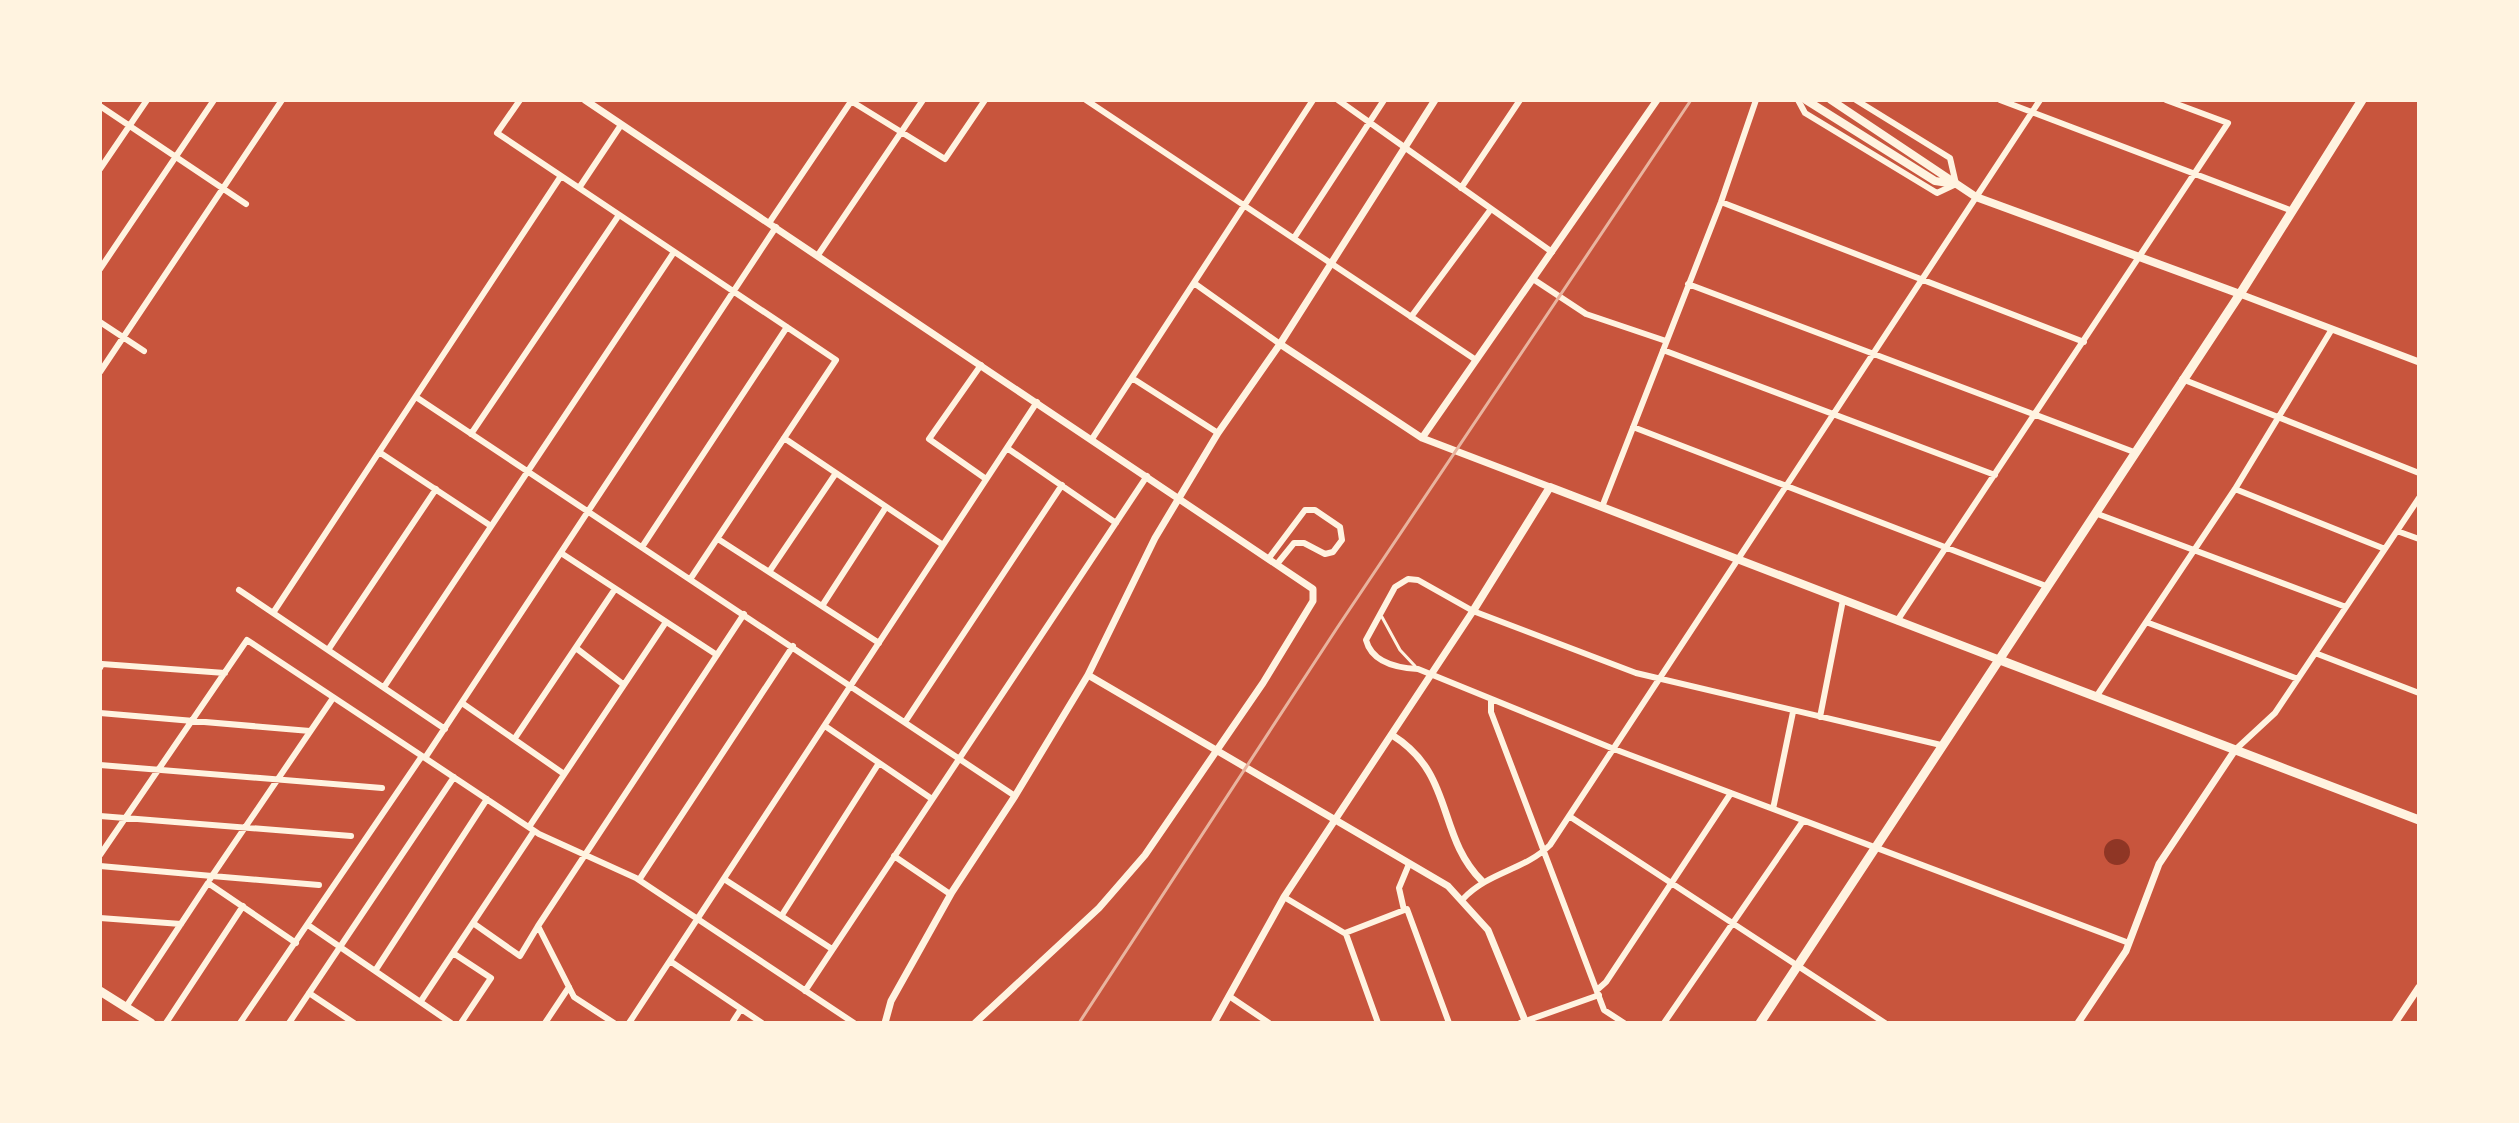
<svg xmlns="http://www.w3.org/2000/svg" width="2519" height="1123" font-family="Manrope,sans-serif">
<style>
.water{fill:#8f3625}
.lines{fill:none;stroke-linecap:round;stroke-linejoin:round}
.service{stroke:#fff3e0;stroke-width:3}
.minor{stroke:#fff3e0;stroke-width:6}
.tertiary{stroke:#fff3e0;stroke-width:7}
.secondary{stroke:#fff3e0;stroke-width:8}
.primary{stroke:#fff3e0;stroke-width:9}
.trunk{stroke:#fff3e0;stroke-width:9}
.rail{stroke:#e9b49f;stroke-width:3}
</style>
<rect width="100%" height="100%" fill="#c8553d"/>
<path class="water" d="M2104 852a13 13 0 1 1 26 0a13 13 0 1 1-26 0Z"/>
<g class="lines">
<path class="service" d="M1382,617l18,33 15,16"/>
<path class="minor" d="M520,100l-23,33 339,227 -145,218
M1086,100l390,260
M1338,100l214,152
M1798,100l7,13 132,80 19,-9 -6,-26 -94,-58
M2000,100l290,110
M851,101l94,58 40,-59
M100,106l146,98
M100,169l47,-69
M579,188l42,-63
M1461,188l59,-88
M1721,202l363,140
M769,223l83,-123
M1294,238l90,-138
M818,255l105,-155
M100,269l114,-169
M1533,279l53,35 80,27
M1194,283l86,61
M1688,284l446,168
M1411,317l80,-108
M100,322l44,29
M1663,350l332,125
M981,365l-52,74 57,40
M100,372l182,-272
M1132,378l86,55
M2182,379l237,94
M416,397l599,399
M1633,427l413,159
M471,434l148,-219
M784,438l159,107
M1092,439l221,-339
M1007,448l109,75
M379,452l112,74
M2235,489l150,60
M1602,507l119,-305 35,-102
M2095,513l251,94
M2397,531l22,8
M718,539l161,104
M642,547l145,-220
M561,553l156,102
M1269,558l36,-48h10l25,17 2,13 -9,12 -8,2 -21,-11h-10l-17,21
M769,572l67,-99
M239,590l206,139
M822,606l64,-99
M273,613l288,-437
M1897,621l331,-498 -62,-23
M2146,622l152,57
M576,648l48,37
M328,650l108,-161
M2315,653l104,40
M100,668l2,-4 123,9
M384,687l290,-435
M2096,697l139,-208 97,-160
M1491,700v12l113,298 20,13
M462,703l102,71
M100,713l210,18
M1820,717l23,-117
M905,722l157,-237
M825,726l107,73
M515,738l100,-149
M1941,745l-305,-72 -163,-62 -55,-31 -10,-1 -13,8 -29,53c6,23 31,28 52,29l196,80 515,194
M2235,750l40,-37 144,-215
M425,758l114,76 97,44 218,145
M100,765l282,23
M1773,809l20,-97
M100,816l251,20
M1569,816l316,207
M529,827l137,-205
M100,855l147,-215 175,116
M894,856l56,38
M100,866l112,10 -2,3
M724,879l108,70
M639,880l154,-234
M319,885l-107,-9 121,-178
M1284,897l62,37 32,89
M1463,899c25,-27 62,-29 87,-54l490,-745
M1404,910l-5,-22 10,-24
M782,915l97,-152
M100,918l81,6
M473,923l47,33 18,-30
M308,925l143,98
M1345,933l62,-24 42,114
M453,953l38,25 -30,45
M670,961l92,62
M375,971l112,-172
M1597,990l9,-8 125,-189
M805,991l342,-515
M309,993l45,30
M1229,996l40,27
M421,1001l113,-170
M126,1007l82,-124 88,60
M166,1023l77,-117
M240,1023l182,-267 3,2 351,-531
M289,1023l165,-246
M545,1023l24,-36
M614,1023l-40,-26 -36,-71 206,-312
M629,1023l408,-621
M732,1023l9,-14
M1520,1023l79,-28
M1664,1023l139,-202"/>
<path class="tertiary" d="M585,100l728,489v12l-50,82 -118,172 -46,53 -124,115
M2240,294l179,68
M1280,344l142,94 128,49
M1422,438l235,-338
M1088,675l360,211 40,44 38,93
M1392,735c63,39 44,100 90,146
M885,1023l6,-22 61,-109 63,-96 73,-121 67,-137 63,-105 62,-89 155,-244
M1214,1023l70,-126 189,-286
M2078,1023l48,-72 33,-87 76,-114
M2395,1023l24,-36"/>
<path class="secondary" d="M1806,100l129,81 20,3
M1831,100l145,97 264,97
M1473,611l77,-124 450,173"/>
<path class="primary" d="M2000,660l419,160
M100,991l51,32"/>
<path class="trunk" d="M1760,1023l480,-729 122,-194"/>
<path class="rail" d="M1079,1023l258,-395 354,-528"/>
</g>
<rect width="2519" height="1123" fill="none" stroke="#fff3e0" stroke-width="204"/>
</svg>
